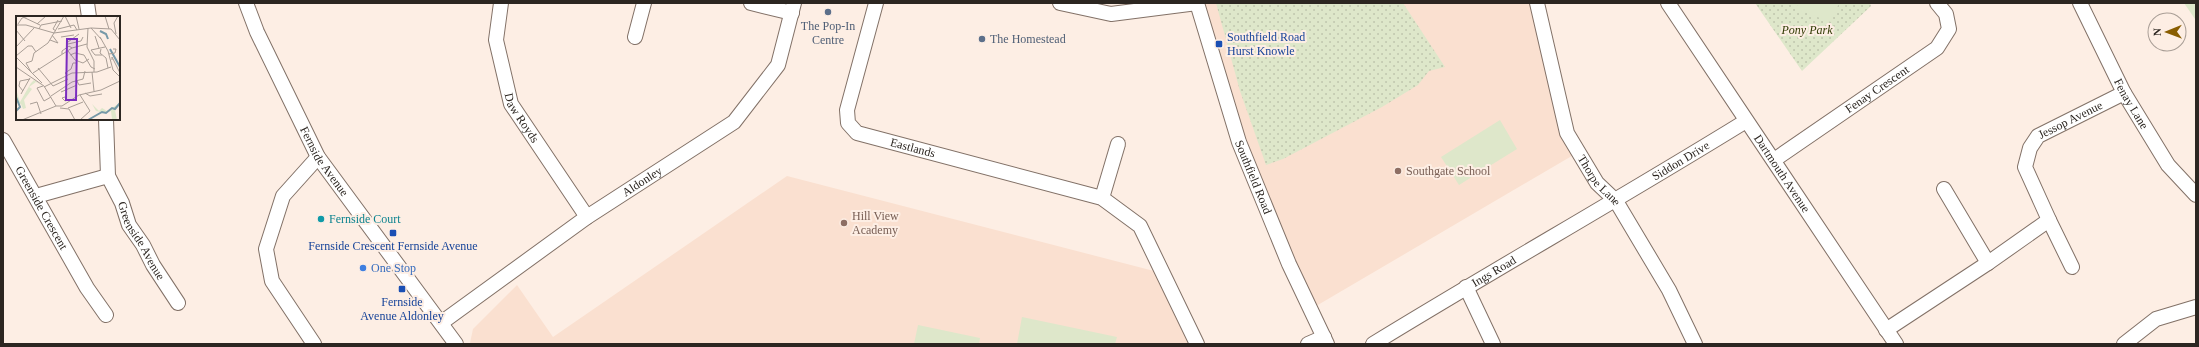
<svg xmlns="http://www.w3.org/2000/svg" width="2199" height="347" font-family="Georgia,serif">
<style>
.built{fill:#fae0d0}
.park{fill:url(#park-dots)}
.garden{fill:#dee7ca}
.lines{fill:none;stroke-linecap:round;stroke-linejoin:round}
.street-casing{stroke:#827167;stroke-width:16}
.street{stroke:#fff;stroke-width:14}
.service-dot{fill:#5c6f8a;stroke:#fdeee4;stroke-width:1.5}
.transit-dot{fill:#1a4fb4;stroke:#fdeee4;stroke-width:1.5}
.education-dot{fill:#8d6e63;stroke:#fdeee4;stroke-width:1.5}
.culture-dot{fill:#0f9aa8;stroke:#fdeee4;stroke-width:1.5}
.shop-dot{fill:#3f7fe0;stroke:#fdeee4;stroke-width:1.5}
.labels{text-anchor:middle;stroke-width:4;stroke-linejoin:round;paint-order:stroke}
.service-label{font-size:12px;fill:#4e5e75;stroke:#fdeee4}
.park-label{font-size:12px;font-style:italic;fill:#303a03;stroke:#fdeee4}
.transit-label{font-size:12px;fill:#164399;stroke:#fdeee4}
.street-label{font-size:12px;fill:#2c2621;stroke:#fdeee4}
.education-label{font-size:12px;fill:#785e54;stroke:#fdeee4;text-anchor:start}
.culture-label{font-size:12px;fill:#0d838f;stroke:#fdeee4;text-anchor:start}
.shop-label{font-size:12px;fill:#366cbe;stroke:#fdeee4;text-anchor:start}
.inset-river{fill:none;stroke:#7699a8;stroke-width:2}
.inset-road{fill:none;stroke:#a99e96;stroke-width:1}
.view{fill:#7b2cbf;fill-opacity:0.15;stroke:#7b2cbf;stroke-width:2}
.inset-edge{fill:none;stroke:#2c2621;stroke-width:2}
</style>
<defs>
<pattern id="park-dots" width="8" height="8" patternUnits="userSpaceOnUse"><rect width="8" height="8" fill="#dee7ca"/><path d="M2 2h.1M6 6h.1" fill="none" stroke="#bfc6ad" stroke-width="1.8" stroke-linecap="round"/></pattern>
</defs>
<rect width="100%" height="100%" fill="#fdeee4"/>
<path class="built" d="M1197,3h340l30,130 15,17 -271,159 -22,-45z
M787,176l367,95 35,73 -719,-1 3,-14 44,-44 36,52z"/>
<path class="park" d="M1216,3h187l42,64 -16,4 -11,14 -36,22 -99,52 -17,6 -26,-74z
M1755,3h115l1,3 -69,65z"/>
<path class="garden" d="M1798,3h41l-8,19 -35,-13z
M2184,3h12v19l-1,-3z
M1500,120l17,29 -58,36 -18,-28z
M1022,317l95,20 -2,7h-98z
M918,325l62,13 -1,6h-65z"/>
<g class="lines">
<defs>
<g id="street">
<path d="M87,3l2,14"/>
<path id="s1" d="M246,3l11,29 61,125 138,187"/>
<path id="s2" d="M501,3l-5,37 15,64 76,113"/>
<path d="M751,3l41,10"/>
<path id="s3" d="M876,3l-29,107 1,13 9,10 245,65 38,28 57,118"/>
<path d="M1060,3l51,11 86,-11"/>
<path id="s4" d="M1197,3l42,139 50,122 38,80"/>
<path id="s5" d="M1537,3l30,130 30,50 19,18 53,89 26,54"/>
<path id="s6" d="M1668,3l228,341"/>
<path id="s7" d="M2080,3l44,90 44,72 28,30"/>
<path d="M635,37l9,-34"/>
<path id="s8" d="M106,119l2,57 14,27 7,22 14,20 10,20 25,38"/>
<path id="s9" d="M3,140l84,148 19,27"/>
<path id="s10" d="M1774,160l163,-112 12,-19 -3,-15 -9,-11"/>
<path d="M1944,189l44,74"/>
<path d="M36,196l72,-20"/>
<path d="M1102,198l16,-54"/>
<path d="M2049,220l23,47"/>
<path d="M1466,287l27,57"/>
<path id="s11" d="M441,323l146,-106 147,-95 44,-57 16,-62"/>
<path id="s12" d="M1886,330l102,-67 61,-43 -24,-53 5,-19 8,-12 86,-43"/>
<path d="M314,344l-42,-63 -6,-32 17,-53 35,-39"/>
<path d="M1308,344l16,-7"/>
<path id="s13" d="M1373,344c124,-76 250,-147 373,-223"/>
<path d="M2124,344l32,-25 40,-12"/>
</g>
</defs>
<use href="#street" class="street-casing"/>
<use href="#street" class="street"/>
</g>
<g class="service-dot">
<circle cx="828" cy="12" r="4"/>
<circle cx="982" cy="39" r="4"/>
</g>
<g class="transit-dot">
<rect x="1215" y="40" width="8" height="8" rx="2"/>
<rect x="389" y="229" width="8" height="8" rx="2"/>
<rect x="398" y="285" width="8" height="8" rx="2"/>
</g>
<g class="education-dot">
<circle cx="1398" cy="171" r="4"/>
<circle cx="844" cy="223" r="4"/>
</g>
<circle class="culture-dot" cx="321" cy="219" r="4"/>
<circle class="shop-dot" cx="363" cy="268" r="4"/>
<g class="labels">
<g class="service-label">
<text x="828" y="30">The Pop-In<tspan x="828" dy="14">Centre</tspan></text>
<text x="990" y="43" text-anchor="start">The Homestead</text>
</g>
<g class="park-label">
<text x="1807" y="34">Pony Park</text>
</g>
<g class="transit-label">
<text x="1227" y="41" text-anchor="start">Southfield Road<tspan x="1227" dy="14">Hurst Knowle</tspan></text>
<text x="393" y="250">Fernside Crescent Fernside Avenue</text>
<text x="402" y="306">Fernside<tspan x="402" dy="14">Avenue Aldonley</tspan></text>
</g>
<g class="street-label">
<text dy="4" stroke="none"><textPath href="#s10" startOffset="125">Fenay Crescent</textPath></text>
<text dy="4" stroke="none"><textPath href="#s7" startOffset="113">Fenay Lane</textPath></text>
<text dy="4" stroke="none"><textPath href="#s2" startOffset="120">Daw Royds</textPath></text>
<text dy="4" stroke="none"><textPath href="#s12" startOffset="325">Jessop Avenue</textPath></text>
<text dy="4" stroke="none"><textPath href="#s3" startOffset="195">Eastlands</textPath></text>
<text dy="4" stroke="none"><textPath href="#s1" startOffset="177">Fernside Avenue</textPath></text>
<text dy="4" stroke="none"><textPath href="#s13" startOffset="358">Siddon Drive</textPath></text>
<text dy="4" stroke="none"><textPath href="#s6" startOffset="205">Dartmouth Avenue</textPath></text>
<text dy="4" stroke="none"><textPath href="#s4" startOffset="183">Southfield Road</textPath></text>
<text dy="4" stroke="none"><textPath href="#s5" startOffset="191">Thorpe Lane</textPath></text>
<text dy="4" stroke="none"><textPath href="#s11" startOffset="246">Aldonley</textPath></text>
<text dy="4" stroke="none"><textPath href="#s9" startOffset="78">Greenside Crescent</textPath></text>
<text dy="4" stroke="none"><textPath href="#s8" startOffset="130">Greenside Avenue</textPath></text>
<text dy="4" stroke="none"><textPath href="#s13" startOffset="141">Ings Road</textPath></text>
</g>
<g class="education-label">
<text x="1406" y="175">Southgate School</text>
<text x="852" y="220">Hill View<tspan x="852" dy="14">Academy</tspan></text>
</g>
<g class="culture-label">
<text x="329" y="223">Fernside Court</text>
</g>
<g class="shop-label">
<text x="371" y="272">One Stop</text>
</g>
</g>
<g transform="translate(16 16)">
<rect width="104" height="104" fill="#fdeee4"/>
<path d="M18,64l9,6 -7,-4 -7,5 3,2 -8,11 2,8 -3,1 -2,-5 -5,-2v-13l4,13 11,-19zM104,87l-5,7 2,10 -5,-1 -1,-8 -5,2 -10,-2 -4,-7 7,7 3,-3 5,3z" fill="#dee7ca"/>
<path class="inset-river" d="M84,15l6,3 2,5M94,33l10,18M0,81l4,10 -4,4M72,104l14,-8 4,1 6,-5 3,1 5,-6"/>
<path class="inset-road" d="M49,0l6,12M60,0l3,13M89,0l4,13M7,1l17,8M2,8l4,-6 7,-2M21,8l9,-8M0,9h10l28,8 37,-5 11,12M72,12l-1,19 7,14v11M75,12l20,1 9,11M23,13l2,-4 21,-4M42,13l16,-4 3,5M0,14l9,11M40,15l-3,-2 5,-9M100,18l-2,-11 4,-7M79,20l4,12M45,21l13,-2M84,21l8,14 5,19 7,7M34,24l8,3 -6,-8M52,26l11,-8M52,28l13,-3 2,-4M0,31l18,-19M85,33l-1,4 6,5 2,10M52,35l7,9 8,3 6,-4M46,38v-3l7,-5 3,2M93,38l6,-1 1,-4h-3M54,39l5,-2 9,2 7,12 4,2M86,39h-7l-4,-5 14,-3M0,40l12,-10h4l4,6M0,41l26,26M96,44v-3l8,16M0,51l28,19 12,20M22,52l15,18 15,-7M15,56l-5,-9 6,-2 2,-8 14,-10 16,-27M76,56l2,19M17,57l39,-25 15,-4M51,59l-2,-2 6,-4 2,-6h4M61,65l2,4 12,-2M27,70l-6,2 7,13 7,-4M28,71l28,-14 25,-1 14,-5M7,75l-4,-5 1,-5 10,-2M45,76l16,-7M69,77l5,3 12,-2M5,78l9,-16M64,79l10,16 -10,9M35,80l21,-14 11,-3 2,-8M51,84l-2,1 -3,-3 3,-1 4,4M14,88l7,-2 4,12M40,90h6l17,-11 22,-5 19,-9M44,92l9,1 6,11M52,92l15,-6M6,104l34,-14"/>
<path class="view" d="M51,23h10l-1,61h-10z"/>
<rect width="104" height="104" class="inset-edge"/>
</g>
<rect width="2199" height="347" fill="none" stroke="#2c2621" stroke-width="8"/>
<g transform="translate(2167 32) rotate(269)"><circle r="19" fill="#fdeee4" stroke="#a99e96"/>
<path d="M0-3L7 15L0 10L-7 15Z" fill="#895d00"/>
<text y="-6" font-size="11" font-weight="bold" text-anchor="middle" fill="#2c2621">N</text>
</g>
</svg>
